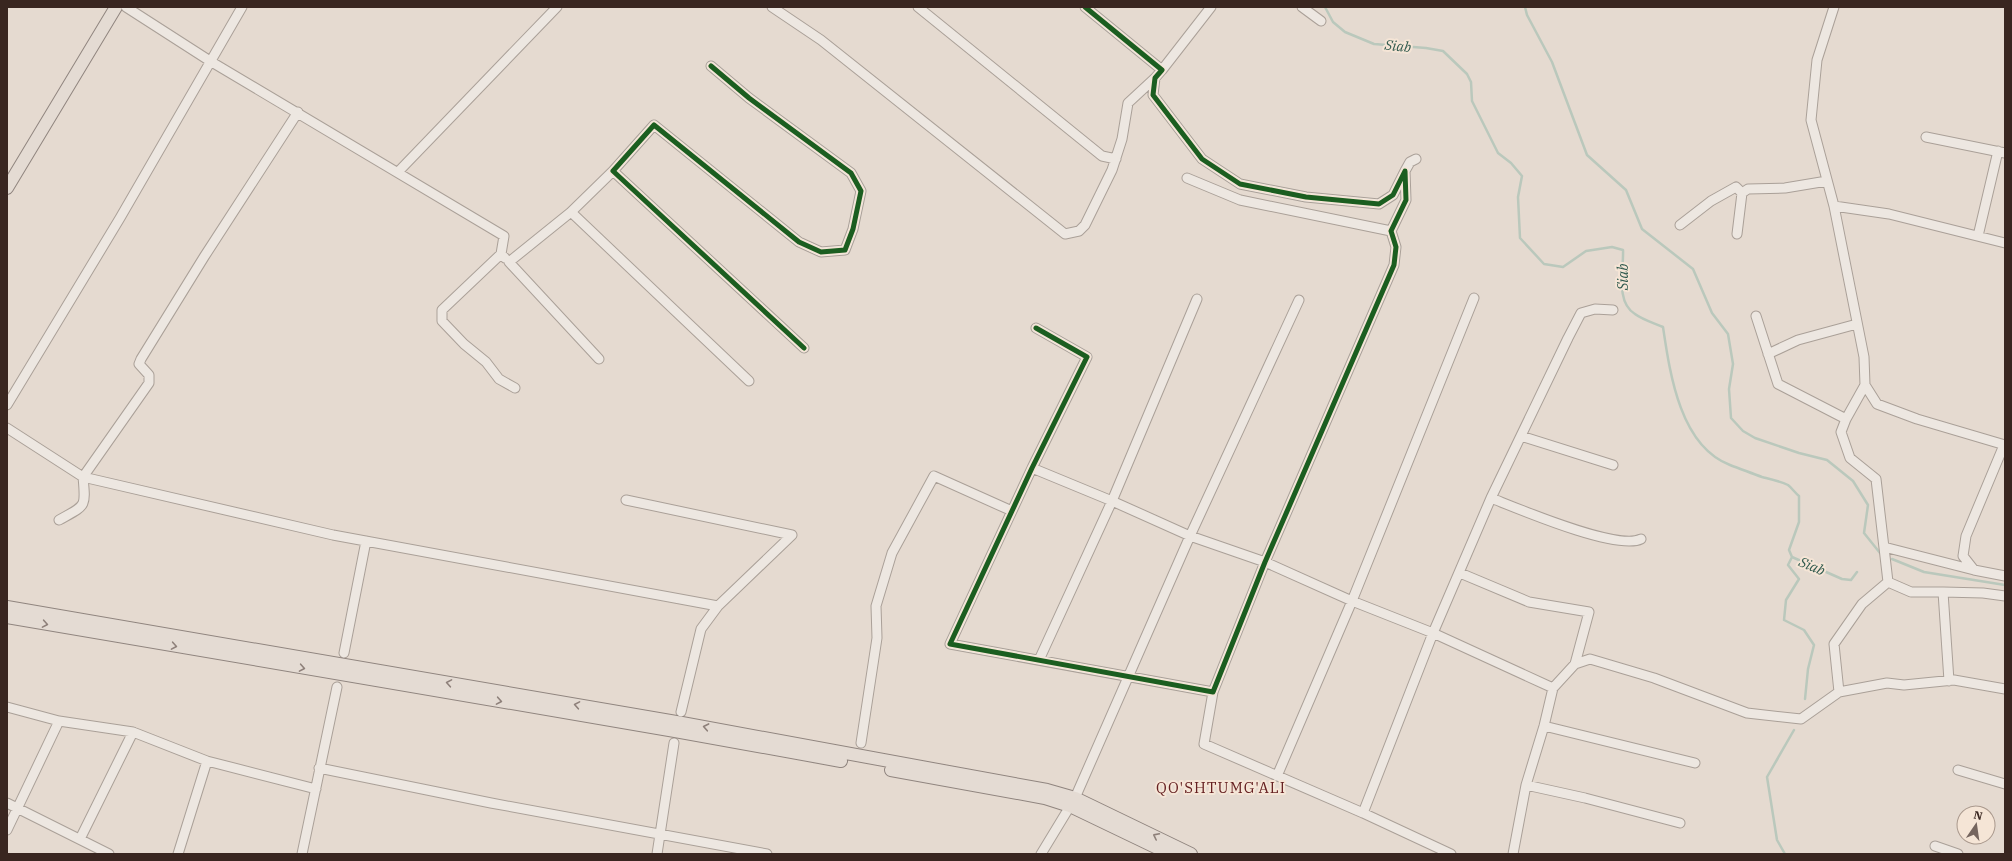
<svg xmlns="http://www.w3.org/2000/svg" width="2012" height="861" font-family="'IBM Plex Serif',serif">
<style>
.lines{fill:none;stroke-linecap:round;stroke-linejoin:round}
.stream{stroke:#bac8bc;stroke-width:2.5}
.minor-casing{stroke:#aaa098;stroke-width:11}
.major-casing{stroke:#90857f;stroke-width:14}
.minor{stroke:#ede7e1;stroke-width:9}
.major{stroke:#e4dbd3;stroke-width:12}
.cycleway-casing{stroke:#f5e5d6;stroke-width:8}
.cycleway{stroke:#1b5e20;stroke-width:5}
.oneway{stroke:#8e807a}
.labels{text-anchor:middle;stroke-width:4;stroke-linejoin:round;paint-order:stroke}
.water-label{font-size:14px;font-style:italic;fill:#2f594d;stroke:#f5e5d6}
.quarter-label{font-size:15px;letter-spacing:1px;fill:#652021;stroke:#f5e5d6}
</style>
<rect width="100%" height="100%" fill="#e5dad0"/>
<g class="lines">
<path class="stream" d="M1325,7l8,15 12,10 29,12 52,4 17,3 24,23 4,8 1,19 26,52 13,10 11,13 -4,21 2,41 24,26 19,3 23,-16 26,-4 11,3c1,19 -8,52 12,64 8,6 19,9 28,13 7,47 17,119 67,138 11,4 21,8 32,12 8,2 18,4 26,8 4,3 7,8 11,11v26l-10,28 3,7 50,22 9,1 6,-8
M1525,7l2,8 25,47 35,93 39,35 16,39 51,40 19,44 16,21 5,30 -4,25 2,29 12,13 12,7 44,15 28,7 26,21 15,24 -4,28 16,20
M1792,557l-4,8 11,14 -13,21 -2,20 20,10 10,15 -6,24 -3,30
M1892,559l32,13 81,13
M1785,854l-8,-14 -10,-63 27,-47"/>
<defs>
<path id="minor" d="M126,7l84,54 294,175 -3,18
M772,7l49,33 244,194 14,-3 6,-6 27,-55 10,-31 6,-36 27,-25
M918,7l184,149 14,3
M1302,7l19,14
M1834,7l-17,53 -6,60 23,86 30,151 1,28 -19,34 -5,13 9,26 26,21 12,103
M711,66l38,32 102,75 10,18 -8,38 -8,21 -24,2 -22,-10 -145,-117 -41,46 191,177
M1162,70l49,-63
M1926,137l79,16
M613,171l-42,41 178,169
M1405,171l5,-9 6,-3
M398,172l159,-165
M1187,178l53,22 151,31
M1834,206l55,8 116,29
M571,212l-62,50 90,97
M1680,225l31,-24 25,-14 6,6
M1737,234l5,-41 6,-4 37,-1 42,-7
M1978,236l20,-85
M505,258l-4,-4 -59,56v11l22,23 22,18 13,17 16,9
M1756,316l22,68 68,35
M1036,328l51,29 -55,111 -82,176 263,48 52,-130 129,-297 2,-18 -5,-16 15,-31 -1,-29 -12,24 -14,9 -73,-7 -66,-13 -38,-25 -49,-64 2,-17 7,-8 -77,-63
M1768,354l30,-14 59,-16
M1865,385l12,19 40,15 88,26
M7,405l113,-187 122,-211
M7,428l76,49 66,-94v-8l-10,-11 2,-5 63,-102 94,-145
M1521,436l92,29
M2004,445l-38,91 -3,20 11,14 31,6
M1032,468l80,33 78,35 75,26 87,39 81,32 120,55
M1491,498c28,11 126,53 150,41
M626,500l166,35 -74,71 -17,23 -20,83
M59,520c27,-15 27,-12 24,-43l250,58 385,71
M1884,547l90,23
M1460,573l69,29 60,10 -14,52
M1888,582l23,10h32
M344,653l22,-112
M1039,660l73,-159 85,-202
M1949,681l-6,-89 40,1 22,3
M1213,692l-9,52 159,69 88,41
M1839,692l48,-9 17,2 50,-5 51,9
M7,707l52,14 74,11 74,29 109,28
M1544,726l151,37
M861,743l16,-105 -1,-32 16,-53 42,-77 78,35
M319,768l172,35 276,51
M1958,770l47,14
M1277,776l75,-175 122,-303
M1526,785l59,13 95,25
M7,803l102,51
M1363,813l70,-180 58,-135 77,-160 13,-25 14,-4 18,1
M7,830l52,-109
M80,839l53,-107
M1935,846l23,8
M178,854l29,-93
M302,854l35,-167
M657,854l17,-111
M1041,854l34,-56 115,-262 109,-236
M1513,854l13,-69 18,-59 9,-38 22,-24 15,-5 64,19 93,35 54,6 38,-27 -5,-48 28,-40 26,-22"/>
<path id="major" d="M7,188l109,-181
M7,607l675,116 365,67 28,8 116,56
M7,617l668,114 166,30
M891,770l154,28 25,8 100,48"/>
</defs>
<use href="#minor" class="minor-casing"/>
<use href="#major" class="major-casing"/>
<use href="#minor" class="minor"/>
<use href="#major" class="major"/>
<defs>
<path id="cycleway" d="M711,66l38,32 102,75 10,18 -8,38 -8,21 -24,2 -22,-10 -145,-117 -41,46 191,177
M1036,328l51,29 -55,111 -82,176 263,48 52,-130 129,-297 2,-18 -5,-16 15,-31 -1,-29 -12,24 -14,9 -73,-7 -66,-13 -38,-25 -49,-64 2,-17 7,-8 -77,-63"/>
</defs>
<use href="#cycleway" class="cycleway-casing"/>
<use href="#cycleway" class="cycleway"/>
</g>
<defs><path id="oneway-chevron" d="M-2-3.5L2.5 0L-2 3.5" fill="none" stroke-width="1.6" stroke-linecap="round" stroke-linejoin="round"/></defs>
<g class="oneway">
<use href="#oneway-chevron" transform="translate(45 624) rotate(10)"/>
<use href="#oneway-chevron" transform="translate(174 646) rotate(10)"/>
<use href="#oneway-chevron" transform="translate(302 668) rotate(10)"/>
<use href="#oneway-chevron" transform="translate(449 683) rotate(-170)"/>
<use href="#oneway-chevron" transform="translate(499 701) rotate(10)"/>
<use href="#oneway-chevron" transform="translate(577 705) rotate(-170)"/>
<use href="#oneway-chevron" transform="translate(706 727) rotate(-169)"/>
<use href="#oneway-chevron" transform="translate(1156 836) rotate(-153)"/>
</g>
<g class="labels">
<g class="water-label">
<text transform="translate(1398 46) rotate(6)" y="5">Siab</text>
<text transform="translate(1623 277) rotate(-90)" y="5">Siab</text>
<text transform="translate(1812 566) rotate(23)" y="5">Siab</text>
</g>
<g class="quarter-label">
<text x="1221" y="793">QO'SHTUMG'ALI</text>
</g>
</g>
<rect width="2012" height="861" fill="none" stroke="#392620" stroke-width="16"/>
<g transform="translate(1976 825) rotate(13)"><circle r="19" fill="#f5e5d6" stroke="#aa998d"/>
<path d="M0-3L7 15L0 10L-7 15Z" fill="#75655e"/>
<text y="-6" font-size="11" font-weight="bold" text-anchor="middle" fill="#392620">N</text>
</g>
</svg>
